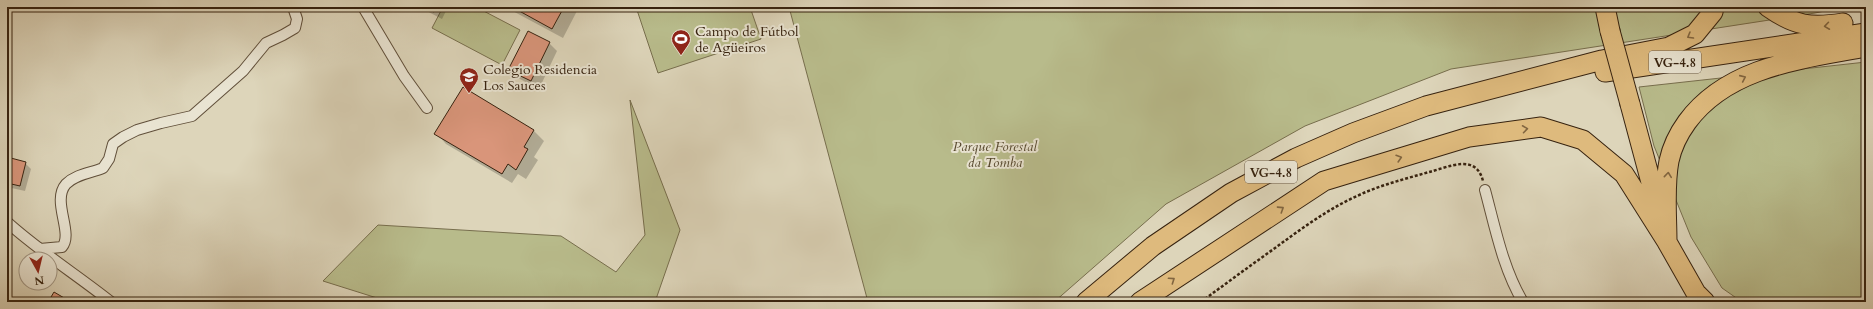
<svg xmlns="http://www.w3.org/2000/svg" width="1873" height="309" font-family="Cardo,serif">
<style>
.green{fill:#b8bb8b;stroke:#776e4d}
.shadow{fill:#0003}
.building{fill:#d9957a;stroke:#36220f}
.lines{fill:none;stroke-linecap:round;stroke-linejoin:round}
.street-casing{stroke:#604f3a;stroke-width:12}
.highway-casing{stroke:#36220f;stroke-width:21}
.path{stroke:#36220f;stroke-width:2.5;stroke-dasharray:3 2;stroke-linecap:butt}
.street{stroke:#e9e4d2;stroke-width:10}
.highway{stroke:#deba7d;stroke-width:19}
.highway-bridge-casing{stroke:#36220f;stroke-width:21;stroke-linecap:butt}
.highway-bridge{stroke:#deba7d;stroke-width:19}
.oneway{stroke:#826640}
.labels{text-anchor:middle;stroke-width:4;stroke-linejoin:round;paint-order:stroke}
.shield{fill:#e9e4d2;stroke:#6c5c4a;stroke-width:1}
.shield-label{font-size:13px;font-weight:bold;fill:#36220f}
.poi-label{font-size:14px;fill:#36220f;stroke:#e9e4d2;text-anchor:start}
.park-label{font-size:14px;font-style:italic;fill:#56482e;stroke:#e9e4d2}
</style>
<rect width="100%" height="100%" fill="#ddd5ba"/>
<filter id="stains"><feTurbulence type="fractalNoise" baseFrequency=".005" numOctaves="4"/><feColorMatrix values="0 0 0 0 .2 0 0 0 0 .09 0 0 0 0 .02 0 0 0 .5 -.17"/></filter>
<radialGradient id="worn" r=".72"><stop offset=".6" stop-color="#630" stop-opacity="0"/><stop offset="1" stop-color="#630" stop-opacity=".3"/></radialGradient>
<path class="green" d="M443,7h33l44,23 -18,35 -70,-37z
M636,7h114l11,32 -103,34z
M789,7h1055l-29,6 -364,56 -146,57 -139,78 -112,98h-186z
M1866,62v240h-124l-20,-14 -31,-51 -37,-91 -15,-59z
M630,100l50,130 -25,72h-279l1,-4 -54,-17 55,-56 183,11 55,36 29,-37z"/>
<path class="shadow" d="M419,7h29l-6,12z
M505,7h68l4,4 -14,27z
M549,43l8,8 -18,38 -21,-11 -8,-8z
M463,88l71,43 10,10 -10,16 4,3 -12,19 -8,-5 -6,9 -66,-39 -10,-11z
M7,158l18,5 6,6 -6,22 -18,-4z"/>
<path class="building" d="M425,7h11l-2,5z
M512,7h52l-12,22z
M528,31l22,11 -19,39 -23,-11z
M463,87l71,43 -10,17 4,2 -12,21 -8,-6 -6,10 -68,-40z
M7,157l19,5 -6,24 -13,-3z
M54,292l17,10h-23z"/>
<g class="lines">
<defs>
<path id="street" d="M363,7l41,69 23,32
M1485,190c10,37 18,79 38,112
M7,222c32,29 70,53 104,80
M40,249l22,-2c12,-14 -11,-46 4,-63 10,-10 25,-11 37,-16l6,-9 4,-15 10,-7 14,-7 24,-7 31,-7 51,-45 23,-28 17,-8 12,-7 2,-9 -4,-12"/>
<path id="highway" d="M1605,7l5,24
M1768,7c27,19 43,21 75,16
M1605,72l261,-39
M1630,104l30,112
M1667,242c0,-27 -3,-55 2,-81 3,-14 10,-28 18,-39 41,-56 116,-63 179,-75
M1086,302l67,-56 78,-53 65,-35 57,-25 73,-27 176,-46 67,-13 26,-13 18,-22 1,-5
M1140,302l184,-121 145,-44 72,-10 42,13 41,34 43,68 29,51 9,9"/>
</defs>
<use href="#street" class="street-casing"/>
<use href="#highway" class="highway-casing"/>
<path class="path" d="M1201,302c24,-18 49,-36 74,-54 26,-19 53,-39 82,-52 23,-11 48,-17 72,-24 20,-5 47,-19 54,9"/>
<use href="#street" class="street"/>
<use href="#highway" class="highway"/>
<defs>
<path id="highway-bridge" d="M1610,31l20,73"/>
</defs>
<use href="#highway-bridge" class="highway-bridge-casing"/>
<use href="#highway-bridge" class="highway-bridge"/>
</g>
<defs><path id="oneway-chevron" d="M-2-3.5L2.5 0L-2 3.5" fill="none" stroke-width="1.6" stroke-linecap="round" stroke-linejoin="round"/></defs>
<g class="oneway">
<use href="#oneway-chevron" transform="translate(1827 26) rotate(172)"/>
<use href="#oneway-chevron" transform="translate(1690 36) rotate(150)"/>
<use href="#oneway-chevron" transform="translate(1743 78) rotate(-24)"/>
<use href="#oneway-chevron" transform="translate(1525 129) rotate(-8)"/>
<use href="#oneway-chevron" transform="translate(1399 158) rotate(-17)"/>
<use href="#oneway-chevron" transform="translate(1668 175) rotate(-84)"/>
<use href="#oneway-chevron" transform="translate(1281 209) rotate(-33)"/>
<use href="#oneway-chevron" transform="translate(1172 280) rotate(-34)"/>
</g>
<defs>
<symbol id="stadium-pin" viewBox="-11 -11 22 30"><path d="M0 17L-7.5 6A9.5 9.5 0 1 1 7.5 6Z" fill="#8f2418" stroke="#e9e4d2"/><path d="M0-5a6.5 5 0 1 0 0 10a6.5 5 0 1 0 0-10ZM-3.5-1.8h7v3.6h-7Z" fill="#fff"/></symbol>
<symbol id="school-pin" viewBox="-11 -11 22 30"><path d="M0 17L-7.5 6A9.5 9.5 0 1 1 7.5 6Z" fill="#8f2418" stroke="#e9e4d2"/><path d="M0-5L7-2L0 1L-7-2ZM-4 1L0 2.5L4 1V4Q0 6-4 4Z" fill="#fff"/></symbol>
</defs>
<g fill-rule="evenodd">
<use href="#stadium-pin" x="670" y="28" width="22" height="30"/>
<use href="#school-pin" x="458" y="66" width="22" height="30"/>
</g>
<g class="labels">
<g class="shield">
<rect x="1649" y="51" width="52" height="22" rx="3"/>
<rect x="1245" y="161" width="52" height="22" rx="3"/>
</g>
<g class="shield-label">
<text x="1675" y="67">VG-4.8</text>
<text x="1271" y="177">VG-4.8</text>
</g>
<g class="poi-label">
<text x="695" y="36">Campo de Fútbol<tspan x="695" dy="16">de Agüeiros</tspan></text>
<text x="483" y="74">Colegio Residencia<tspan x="483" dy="16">Los Sauces</tspan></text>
</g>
<g class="park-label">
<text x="995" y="151">Parque Forestal<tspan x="995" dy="16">da Tomba</tspan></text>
</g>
</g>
<rect width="1873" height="309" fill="none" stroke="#ddd5ba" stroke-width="24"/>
<rect x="8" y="8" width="1857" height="293" fill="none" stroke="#36220f" stroke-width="2"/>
<rect x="12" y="12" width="1849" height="285" fill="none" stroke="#36220f"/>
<g transform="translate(38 271) rotate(172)"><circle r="19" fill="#e9e4d2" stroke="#a19684"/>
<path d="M0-3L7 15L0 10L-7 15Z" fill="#8f2418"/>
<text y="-6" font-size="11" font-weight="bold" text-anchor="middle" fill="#36220f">N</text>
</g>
<rect width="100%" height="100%" filter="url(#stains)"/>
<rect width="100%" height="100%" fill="url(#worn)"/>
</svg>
